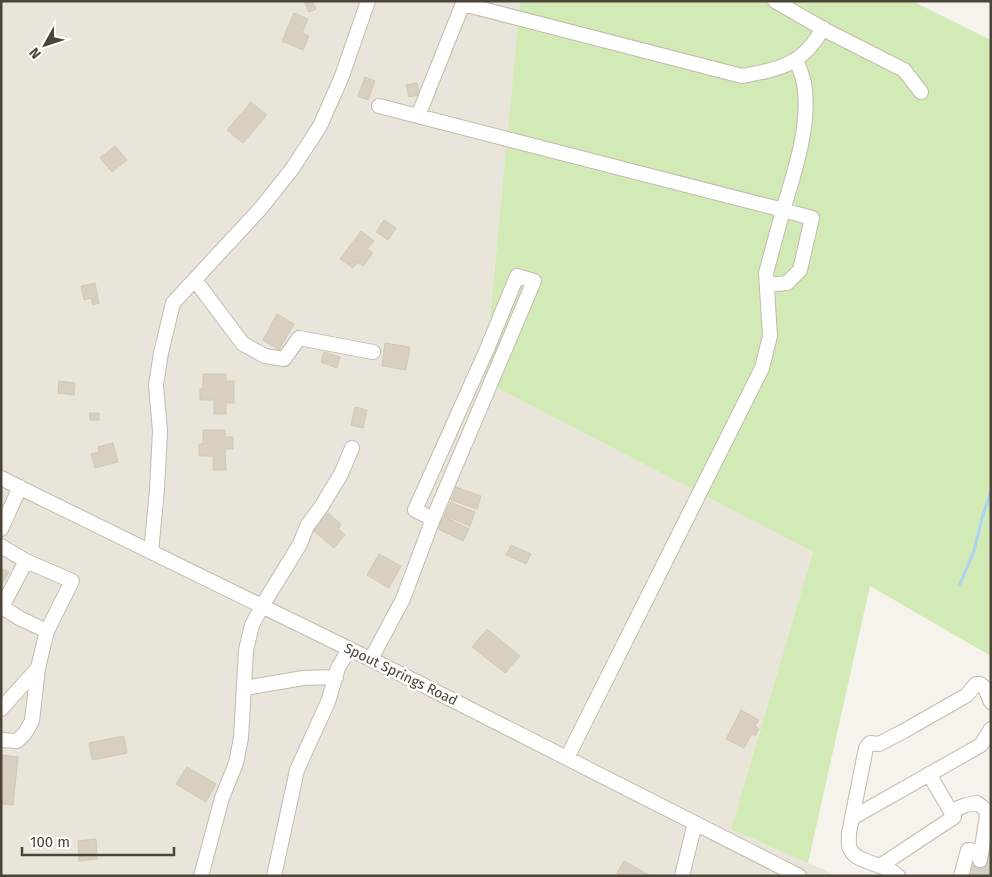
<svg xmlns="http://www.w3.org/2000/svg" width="992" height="877" font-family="'Fira Sans',sans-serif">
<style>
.residential{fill:#eae5da}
.green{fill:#d2eab5}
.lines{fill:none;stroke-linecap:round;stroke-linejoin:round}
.stream{stroke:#a9d4f2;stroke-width:3}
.building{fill:#d8cfc1;stroke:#d3c7b4}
.minor-tunnel{stroke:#d4d0c8;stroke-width:14;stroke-dasharray:14 7;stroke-linecap:butt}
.minor-casing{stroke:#c2bbae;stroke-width:16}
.minor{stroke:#fff;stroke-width:14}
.labels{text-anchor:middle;stroke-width:5;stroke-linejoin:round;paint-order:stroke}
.street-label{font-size:14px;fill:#4b4439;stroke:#fff}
</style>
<rect width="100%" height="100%" fill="#f6f3ec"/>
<path class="residential" d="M1,1h519l-36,380 329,171 -82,277 94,41 9,6h-833z"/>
<path class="green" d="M520,1h392l79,39v616l-121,-70 -62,277 -77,-34 82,-277 -329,-171z"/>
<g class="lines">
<path class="stream" d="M960,584l14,-33 8,-33 9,-26"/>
</g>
<path class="building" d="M304,1h8l4,8 -7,3z
M294,13l14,6 -6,14 7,3 -6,14 -21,-9z
M365,77l10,4 -7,19 -10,-4z
M417,83l2,12 -10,2 -3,-12z
M251,102l16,13 -24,28 -16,-13z
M115,146l12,14 -15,12 -12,-14z
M384,220l12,8 -8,12 -12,-8z
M361,231l13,10 -7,8 6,4 -10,13 -5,-4 -5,6 -13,-9z
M95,283l4,20 -6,2 -2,-7 -7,2 -3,-14z
M277,314l17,10 -15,26 -16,-10z
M385,343l25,4 -4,23 -24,-4z
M324,352l16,5 -3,11 -16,-6z
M203,374h23v7h8v22h-8v11h-12v-14h-14v-11h3z
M59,381l16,2 -1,12 -16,-2z
M355,407l12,3 -4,18 -12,-3z
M89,413h10v7h-9z
M203,430h22v7h8v12h-8l1,21h-13v-14h-14v-12h4z
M113,443l5,19 -23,6 -4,-14 8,-2 -1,-5z
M456,487l25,9 -4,13 -26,-9z
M450,502l25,10 -5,14 -26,-11z
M319,513l5,5 4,-5 13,11 -3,5 7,6 -11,13 -26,-22z
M444,516l25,13 -6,12 -25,-12z
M511,545l20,9 -5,10 -20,-9z
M379,554l22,12 -12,22 -22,-13z
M1,568l8,4 -8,13z
M487,629l33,27 -15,17 -33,-26z
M741,710l18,10 -4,6 4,3 -4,7 -3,-2 -8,14 -18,-9z
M124,736l3,17 -35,7 -3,-17z
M1,755l17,2 -5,48 -12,-1z
M187,767l29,17 -10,18 -30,-18z
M991,832v44h-20l4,-16z
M96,839l1,20 -18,2 -1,-20z
M624,861l27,15h-28l-6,-3z"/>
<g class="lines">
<path class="minor-tunnel" d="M977,876l3,-16"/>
<defs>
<path id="minor" d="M775,1l52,30 77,39 17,22
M463,4l279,72c38,-7 61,-11 81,-48
M379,106l404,104 -17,63 4,63 -8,32 -195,390
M418,116l46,-115
M195,280l48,64 22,12 19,3 15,-21 74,14
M767,285l20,-2 13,-13 12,-52 -29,-8c12,-39 28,-87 21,-127 -2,-8 -5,-16 -8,-23
M1,478l38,19 378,185 382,194
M1,529l19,-42
M1,546l25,15 46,20 -25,50 -26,-12 -19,-12 24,-46
M151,552l6,-62 3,-59 -4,-46 5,-32 12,-50 88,-95 31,-39 28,-43 22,-50 26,-75
M371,659l32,-60 30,-80 101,-238 -17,-5 -30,73 -72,161 18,9
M245,688l58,-10 33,-1
M1,709l37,-41
M1,740l16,1 8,-8 7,-12 6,-53 9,-37
M951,811l15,-6 11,-2 8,6 2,6 -7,45
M852,818l129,-73 10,-16
M880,866l74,-49 -25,-43
M201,876l21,-78 14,-35 5,-25 5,-88 6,-25 10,-19 38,-62 7,-18 14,-19 20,-33 11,-26
M274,876l23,-106 31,-68 10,-34 11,-19
M682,876l13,-53
M898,876c-12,-13 -41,-12 -48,-27 -2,-4 -1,-11 -1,-16l17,-85 4,-5 9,1 25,-13 63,-36 9,-11h4l5,4 6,14
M961,876l7,-26 13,2"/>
</defs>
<use href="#minor" class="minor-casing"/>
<use href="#minor" class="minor"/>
</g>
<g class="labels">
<g class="street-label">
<text transform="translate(401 674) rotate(26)" y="5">Spout Springs Road</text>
</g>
</g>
<rect width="992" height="877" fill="none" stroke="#4b4439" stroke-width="5"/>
<g transform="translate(45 45) rotate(230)" stroke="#ffffff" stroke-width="4" paint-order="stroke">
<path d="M0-4L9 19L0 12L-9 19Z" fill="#4b4439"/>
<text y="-8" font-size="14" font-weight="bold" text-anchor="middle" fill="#4b4439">N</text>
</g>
<path d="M22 847v8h152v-8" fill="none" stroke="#4b4439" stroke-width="2.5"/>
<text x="30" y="847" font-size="15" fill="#4b4439" stroke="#ffffff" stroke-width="4" paint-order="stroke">100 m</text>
</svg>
